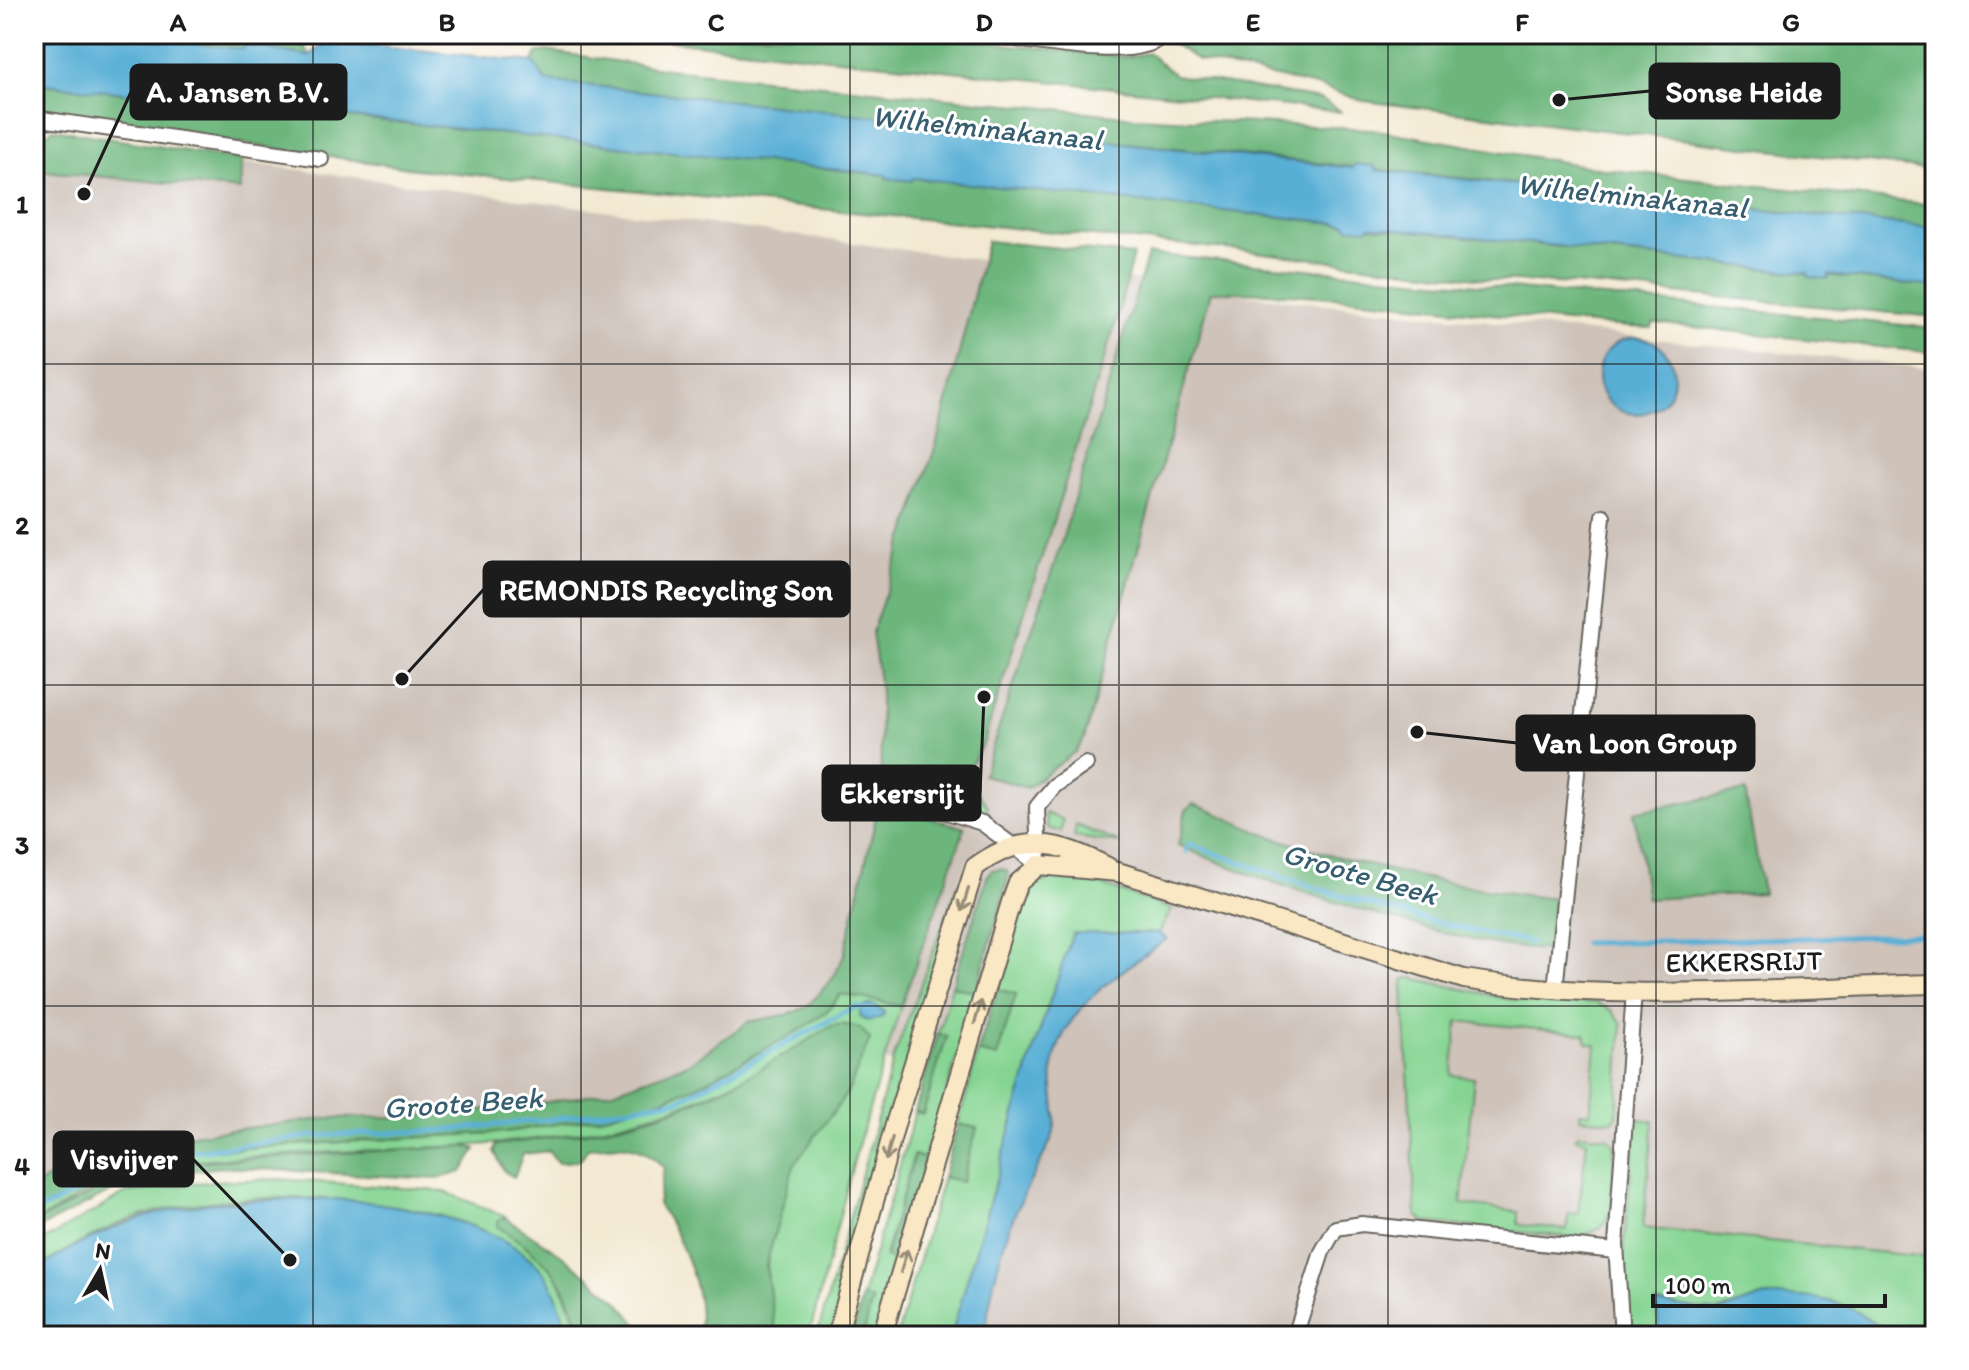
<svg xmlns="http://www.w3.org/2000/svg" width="1969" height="1370" font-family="Itim,sans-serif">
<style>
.industrial{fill:#cec2b9}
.green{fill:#85d492;stroke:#507857;stroke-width:2}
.forest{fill:#6cb67c;stroke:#44694c;stroke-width:2}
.water{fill:#59afd5;stroke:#3a6678;stroke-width:2}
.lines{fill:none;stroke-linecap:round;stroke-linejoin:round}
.stream{stroke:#59afd5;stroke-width:5}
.minor-casing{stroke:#67645c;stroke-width:18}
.tertiary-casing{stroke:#67645c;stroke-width:20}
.secondary-casing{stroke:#67645c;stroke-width:22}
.minor{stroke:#fff;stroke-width:14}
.tertiary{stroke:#fff;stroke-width:16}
.secondary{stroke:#fae7c3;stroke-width:18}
.oneway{stroke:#968c78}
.grid{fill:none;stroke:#1c1c1c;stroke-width:2;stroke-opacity:0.55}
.labels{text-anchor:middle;stroke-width:6;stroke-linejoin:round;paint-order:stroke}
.street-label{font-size:28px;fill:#1c1c1c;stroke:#fff}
.water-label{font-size:30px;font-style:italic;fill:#375e6f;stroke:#fff}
.leader{fill:none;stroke:#1c1c1c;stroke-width:3}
.callout-dot{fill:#1c1c1c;stroke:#fff;stroke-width:3}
.callout{fill:#1c1c1c;stroke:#1c1c1c;stroke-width:3}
.callout-label{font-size:30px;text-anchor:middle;font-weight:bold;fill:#fff}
.neatline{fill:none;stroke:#1c1c1c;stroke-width:3}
.grid-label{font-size:26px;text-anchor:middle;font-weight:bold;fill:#1c1c1c}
</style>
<rect width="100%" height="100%" fill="#fff"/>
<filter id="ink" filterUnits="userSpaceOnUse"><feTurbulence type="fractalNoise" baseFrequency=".0125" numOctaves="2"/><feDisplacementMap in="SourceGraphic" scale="16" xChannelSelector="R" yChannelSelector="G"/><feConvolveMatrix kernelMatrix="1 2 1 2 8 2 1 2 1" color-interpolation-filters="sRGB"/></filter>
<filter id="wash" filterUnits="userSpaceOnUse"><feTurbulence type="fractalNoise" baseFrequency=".006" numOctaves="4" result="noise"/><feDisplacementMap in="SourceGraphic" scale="32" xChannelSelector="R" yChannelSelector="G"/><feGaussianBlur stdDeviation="1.8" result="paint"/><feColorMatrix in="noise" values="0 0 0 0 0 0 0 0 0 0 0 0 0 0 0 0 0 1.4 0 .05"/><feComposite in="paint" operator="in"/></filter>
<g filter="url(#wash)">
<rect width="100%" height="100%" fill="#f3e9d2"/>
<path class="industrial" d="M430,34h119l-3,13z
M34,141l207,21 1005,133 689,74v967h-986l56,-244 -265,-68 -96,89 -262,11 -330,52 -18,11z"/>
<path class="green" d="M969,774l6,16 13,16 -2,7 -33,-14z
M1045,813l18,7 -2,12 -13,-4z
M1076,825l44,18 -46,-6z
M1056,877l37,5 79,27 -13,24h-86l-39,115 -82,286 -55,2 46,-159 19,4 14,-52 -18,-5 20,-72 19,4 19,-62 -19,-5c10,-30 13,-72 32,-97 6,-9 18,-11 27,-15z
M958,884l-128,452h-13l77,-279z
M1412,978l101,22 84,3 14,7 11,13 -5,93 -5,5 -32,-3v-6l10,1 6,-68 -9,-2 -2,-9 -127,-13 -6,54 22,3 -13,126 57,8v12l48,6 3,-17 9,1 9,-73 -12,-3 4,-4 28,3 7,6 -2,67 -11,18 -23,10 -154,-16 -8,-7 -13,-230 1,-6z
M952,986l24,6 -49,167 -13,-4 -29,101 12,6 -20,74h-14l9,-36 -10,-3 53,-185 8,2 23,-78 -8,-2z
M841,994l60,12 -44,143 -48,187h-33l-9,-62 1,-20 26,-90 17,-25 -65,-62c-144,75 -295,68 -451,77 -57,4 -115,3 -169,21 -32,11 -63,31 -92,48v-10l98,-47 62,-15 312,-19 99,-16 54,-15 40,-16 103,-56 25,-18z
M1636,1119l18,2 -11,107 292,30v78l-58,-8 -18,-15 -34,-12 -59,-5 -49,16 -61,-9 4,33h-30l-8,-73z
M279,1179l164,12 64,26h-3l55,62 22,57h-12c-10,-34 -25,-64 -53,-86 -78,-60 -277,-63 -368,-36 -41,11 -78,34 -114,57v-25l92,-53 87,-12z"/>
<path class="forest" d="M99,34h197l14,22 -51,-5 6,-3 -21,-3 3,4z
M627,34h282l216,23 23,-4 27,22 145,24 22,13 -656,-69z
M1172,34h763v136l-572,-69 -42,-14 -123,-27 -28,-18z
M547,51l121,18 467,48 236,12 232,40 332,36v23l-1026,-108 6,-3 -21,-2 3,4 -351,-38 -13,-19 4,-9z
M34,83l160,17 -5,3 21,2 -2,-3 1727,185v30l-360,-33 -82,-4 -247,-29 -831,-82 -381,-56z
M53,129l189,31 -2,30 -206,-20 6,-32z
M987,241l146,14 -16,63 -133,423 -33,60 -70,-20 -1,-92 -8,-57 65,-190z
M1148,254l787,74v25l-281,-30 -3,5c-147,-7 -293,-37 -440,-36l-127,447 -8,12 -49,37 -44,-13 77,-228z
M1745,791l18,102 -116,6 -13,-87z
M1193,804c23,7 45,20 68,29 94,33 195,54 294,66l-6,51c-59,-2 -117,-20 -174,-36 -68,-20 -133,-40 -197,-69l8,-35z
M885,805l80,23 -64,178 -60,-12 -14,17 -25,18 -103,56 -40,16 -54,15 -99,16 -312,19 -62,15 -98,47v-26l18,-11 83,-27 63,-15 131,-16 76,-1 119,-11 89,-15 77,-28 58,-41 42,-8 17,-7 26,-29 11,-22 34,-148z
M1003,869l5,3 -1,11 -31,109 -24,-6 35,-109 4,-7z
M997,989l19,5 -19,63 -19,-5z
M842,1024l18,4 10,11 -22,53 -54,73 -28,100 10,71h-78c9,-40 -17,-99 -40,-132l6,-36c-23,-26 -43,-25 -76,-20l-8,12 -22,3 -9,-12 -26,3 -9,23 -10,-6 -10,-20 2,-6c73,-9 149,-19 216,-51 41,-19 80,-44 119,-68z
M938,1034l9,2 -24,78 -8,-3z
M958,1124l19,4 -15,54 -19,-5z
M464,1146l12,3 -14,23 -25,7 -215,-12 -32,4 -57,9 -99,51v-8l91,-47 49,-13z
M914,1155l13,4 -30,103 -12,-5z
M504,1217l55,36 59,48 29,35h-66c-12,-56 -37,-80 -83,-109v-6z
M862,1297l10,3 -9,36h-11z"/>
<path class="water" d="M34,34h65l145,15v-4l65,11 17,-16 207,22 13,19 347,37 1,-3 21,2v3l438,48 1,-4 21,2v4l560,58v59l-106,-12 -1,4 -20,-2v-4l-439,-47 -1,3 -21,-2v-3l-434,-46 -1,3 -26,-3v-3l-674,-73 -1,4 -22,-3v-3l-155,-17z
M1598 376a38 38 0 1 1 76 0a38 38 0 1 1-76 0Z
M1073,933h86l8,6c-45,33 -107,69 -114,129 -3,26 8,49 -2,72 -14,30 -31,58 -42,89 -12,34 -20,71 -24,107h-34l83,-288z
M871,1004l13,7 -1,6 -15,4 -8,-5v-8z
M335,1199c62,4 168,22 209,74 13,17 19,43 25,63h-535v-65c111,-71 173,-71 301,-72z
M1766,1296c30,0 66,0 93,17 27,17 31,20 64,23h-263l-4,-33 61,9z"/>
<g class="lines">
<path class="stream" d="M1186,852l3,-8c110,40 225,78 341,98
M1584,943l351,-8
M34,1213l98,-47 62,-15 119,-15 136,-6 104,-11 126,-19 176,-93 11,2"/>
</g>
</g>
<g filter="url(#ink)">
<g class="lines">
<defs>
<path id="minor" d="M34,118l287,41
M938,809l44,14 57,42
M1039,865l-2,-58 17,-21 32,-22
M1555,990l48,-474
M1295,1336l27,-84 14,-24 26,-4 253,27
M1622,1336l-6,-91 18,-254"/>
<path id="tertiary" d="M988,34c36,4 153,29 175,0"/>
<path id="secondary" d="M837,1336l59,-215 79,-254c48,-36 83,-25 133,0
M882,1336l129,-434 7,-19 21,-18 79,7 346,107c154,25 315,9 471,5"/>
</defs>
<use href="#minor" class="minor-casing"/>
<use href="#tertiary" class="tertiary-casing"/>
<use href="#secondary" class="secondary-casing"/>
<use href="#minor" class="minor"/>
<use href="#tertiary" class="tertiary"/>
<use href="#secondary" class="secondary"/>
</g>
<defs><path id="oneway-shaft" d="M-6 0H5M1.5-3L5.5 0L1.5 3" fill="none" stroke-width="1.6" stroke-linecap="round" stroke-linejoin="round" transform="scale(2)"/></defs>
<g class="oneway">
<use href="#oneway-shaft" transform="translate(965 900) rotate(107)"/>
<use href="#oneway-shaft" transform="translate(978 1012) rotate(-73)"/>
<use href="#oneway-shaft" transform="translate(889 1149) rotate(106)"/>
<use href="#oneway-shaft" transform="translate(904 1261) rotate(-74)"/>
</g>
</g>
<path class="grid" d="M313,34v1302M581,34v1302M850,34v1302M1119,34v1302M1388,34v1302M1656,34v1302M34,364h1901M34,685h1901M34,1006h1901"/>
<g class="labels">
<g class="street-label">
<text transform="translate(1744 961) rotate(-1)" y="10">EKKERSRIJT</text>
</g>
<g class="water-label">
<text transform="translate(987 128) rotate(6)" y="10">Wilhelminakanaal</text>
<text transform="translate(1632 196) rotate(6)" y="10">Wilhelminakanaal</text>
<text transform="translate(1360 874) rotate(16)" y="10">Groote Beek</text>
<text transform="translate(463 1103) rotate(-4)" y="10">Groote Beek</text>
</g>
</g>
<path class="leader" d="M1559 100L1650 91M84 194L131 92M402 679L484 589M1417 732L1517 743M984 697L980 793M290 1260L193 1159"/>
<g class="callout-dot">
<circle cx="1559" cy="100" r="8"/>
<circle cx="84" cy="194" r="8"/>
<circle cx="402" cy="679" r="8"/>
<circle cx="1417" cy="732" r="8"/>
<circle cx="984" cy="697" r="8"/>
<circle cx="290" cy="1260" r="8"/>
</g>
<g class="callout">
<rect x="1650" y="64" width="189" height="54" rx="8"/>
<rect x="131" y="65" width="215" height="54" rx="8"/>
<rect x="484" y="562" width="365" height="54" rx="8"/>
<rect x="1517" y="716" width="237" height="54" rx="8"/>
<rect x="823" y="766" width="157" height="54" rx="8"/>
<rect x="54" y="1132" width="139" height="54" rx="8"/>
</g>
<g class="callout-label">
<text x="1744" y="102">Sonse Heide</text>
<text x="238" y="102">A. Jansen B.V.</text>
<text x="666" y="600">REMONDIS Recycling Son</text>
<text x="1635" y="753">Van Loon Group</text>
<text x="902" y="803">Ekkersrijt</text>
<text x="124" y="1169">Visvijver</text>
</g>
<rect width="1969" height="1370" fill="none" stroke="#fff" stroke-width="88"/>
<g transform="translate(100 1270) rotate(9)" stroke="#ffffff" stroke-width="6" paint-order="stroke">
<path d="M0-6L14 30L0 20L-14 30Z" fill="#1c1c1c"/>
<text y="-12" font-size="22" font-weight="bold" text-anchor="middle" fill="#1c1c1c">N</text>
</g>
<path d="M1653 1294v12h232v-12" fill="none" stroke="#1c1c1c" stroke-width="4"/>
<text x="1665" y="1294" font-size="24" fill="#1c1c1c" stroke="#ffffff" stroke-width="6" paint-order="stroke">100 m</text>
<rect x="44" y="44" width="1881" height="1282" class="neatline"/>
<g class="grid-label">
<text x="178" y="31">A</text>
<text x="447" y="31">B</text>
<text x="716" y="31">C</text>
<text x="984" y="31">D</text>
<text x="1253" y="31">E</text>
<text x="1522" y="31">F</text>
<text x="1791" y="31">G</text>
<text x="22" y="213">1</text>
<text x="22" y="534">2</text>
<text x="22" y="854">3</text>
<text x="22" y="1175">4</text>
</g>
</svg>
